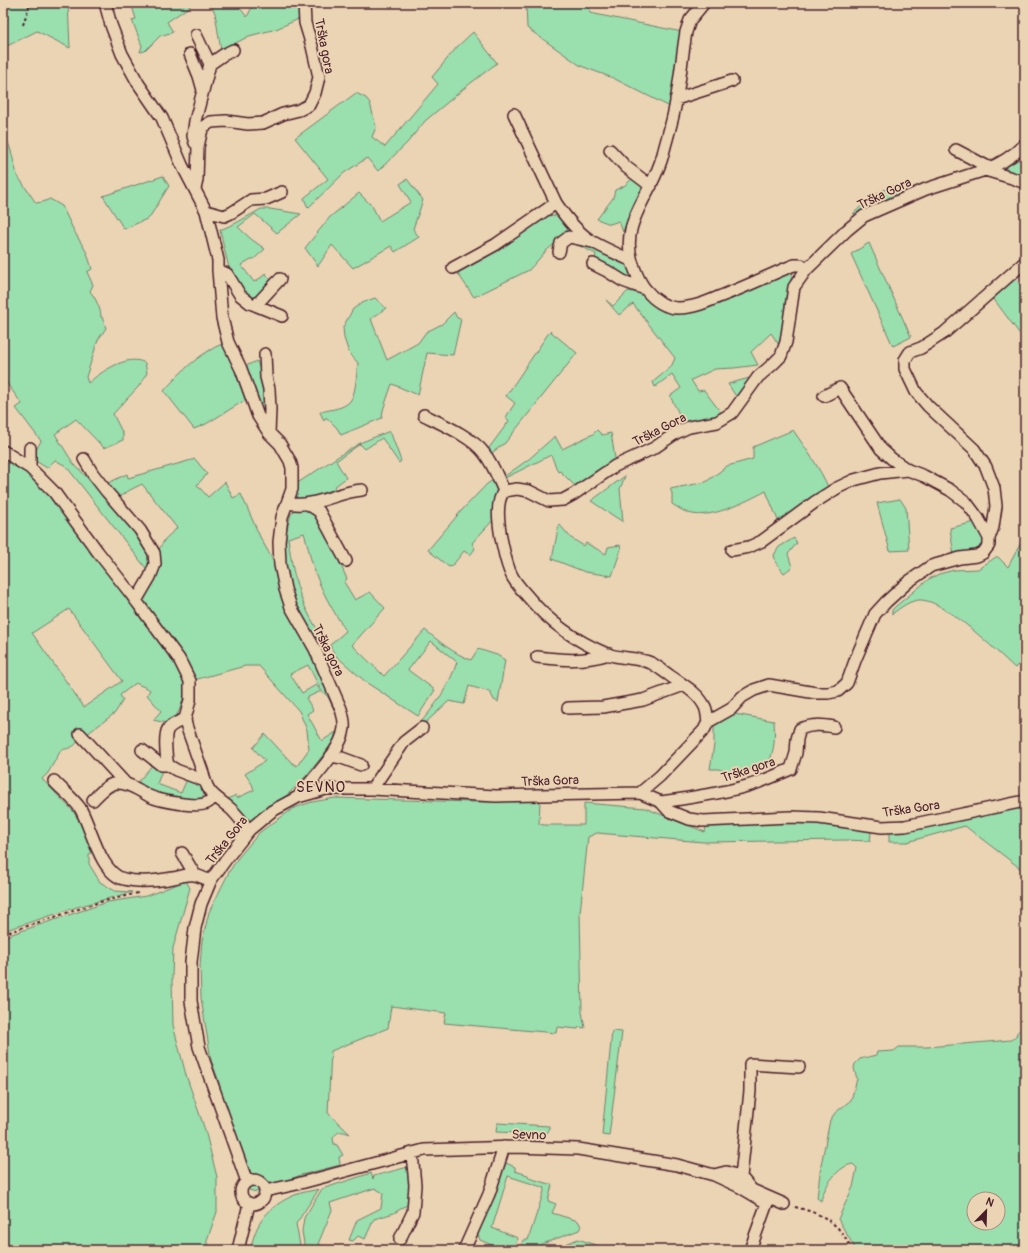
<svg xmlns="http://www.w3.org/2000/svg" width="1028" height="1253" font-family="Pangolin,sans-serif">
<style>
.green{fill:#99e0ae;stroke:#72806c;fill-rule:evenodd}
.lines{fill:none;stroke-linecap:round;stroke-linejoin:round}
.minor-casing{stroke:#4a1f2b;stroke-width:14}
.path{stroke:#4a1f2b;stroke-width:2;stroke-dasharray:3 3;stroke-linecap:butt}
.minor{stroke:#ebd4b4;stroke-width:11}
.labels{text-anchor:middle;stroke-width:3.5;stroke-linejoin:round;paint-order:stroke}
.street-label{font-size:13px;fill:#4a1f2b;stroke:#ebd4b4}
.quarter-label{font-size:15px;letter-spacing:1px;fill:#4a1f2b;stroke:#ebd4b4}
</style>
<rect width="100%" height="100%" fill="#ebd4b4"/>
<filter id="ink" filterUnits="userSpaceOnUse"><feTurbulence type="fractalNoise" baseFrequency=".025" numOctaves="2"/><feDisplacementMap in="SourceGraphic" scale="8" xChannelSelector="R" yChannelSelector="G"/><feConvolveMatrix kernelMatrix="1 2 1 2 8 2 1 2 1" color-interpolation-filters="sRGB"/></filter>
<g filter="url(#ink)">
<path class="green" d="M3,3h65l2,45 -33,-17 -34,17z
M131,3h62l-4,4 -22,15 6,10 -13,4 -15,15 -5,1 2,-6 -10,-26 4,-1z
M210,3h26l11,14 7,-14h47v15l-25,11 -27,7 -28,15 -6,-38z
M526,3h63l1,10 92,19 -12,75 -57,-29 -32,-12 -54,-38z
M473,32l24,31 -30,23 -42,35 -18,22 -29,28 -11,-13 -23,15 -36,35 -4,-10 24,-19 -33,-41 61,-45 10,5 4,5 6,24 -4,10 13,10 53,-63 -6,-7 25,-30z
M3,128l8,23 6,24 19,28 7,-1 7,-3 12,7 12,25 13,22 5,16 -5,3 6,13 -3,6c5,7 11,17 11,26h1l4,11 -8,12 -12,37 2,6c13,-11 40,-30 57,-20l2,10 -8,13 -26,28 10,20v6l-19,8 -28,-29 -21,15 18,29 55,57 24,40 -3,12 -83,-106 -11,-6 -8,8 -13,-8 3,-12 4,-7 -25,-33 6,-4 -19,-26z
M1018,160l7,3v14l-24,-7z
M163,176l6,10 -20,32 -25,11 -21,-33z
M633,178l11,7 -1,8 -16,27 -4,12 -4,-11 -9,3 -13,-5 16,-21 2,-8 9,-4z
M407,179l16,21 -10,29 6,8 -24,15 -4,-6 -38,22 -21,-23 -14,21 -13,-18 25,-31 29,-24 13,13 8,15 31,-19 -11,-18z
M894,186l12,6 -33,15 -20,7c12,-12 24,-23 41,-28z
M261,209h9l31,5 -24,19 -22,-19 -17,13 13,12 14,10 -11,10h-3l-10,6 13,17 8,-5 3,-4 6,7 4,-4 -21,23c-2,-1 -6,-2 -9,-4 -16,-12 -20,-46 -25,-65l16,-7z
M555,215l5,2 14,14 -1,3h-6l-20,16 -18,20 -55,27 -18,-26 91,-55z
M869,243l42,94 -18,9 -42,-92z
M592,244l38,22 4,9 -8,4 -31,-19 1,-6 -16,-8z
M793,272l-6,20 -2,11v15l-6,27 -8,-12 -20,19 7,13 -24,3 -19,1 -24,11 7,11 6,-1 18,24 -17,6 -21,4 -14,-28 11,-8 -9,-14 -17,13 -2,-5 18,-15 4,-9 -42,-54 -14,11 -13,-15 7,6 15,-15c4,1 10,2 15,4 10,5 18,15 29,17 27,5 66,-16 90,-28 10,-5 21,-8 31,-12z
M1014,277l11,14v50l-32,-43z
M375,298l11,10 -15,11 16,41 31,-17 8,-11 16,-8 12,-12 3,6 4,1 -8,36 -26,-2 -9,42 -26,-11 -9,26 -1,8 -41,17 -4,-7 -10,-10h-2l-1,3 -4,-9c8,-2 20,-3 27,-8 10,-6 9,-31 11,-41l-9,-10 -5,-15 -1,-11 10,-18 9,-6z
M550,331l27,22 -72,90 -16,12 -3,-3 23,-31 -3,-4 9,-14 -9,-7z
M224,343l4,5 20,53 -6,1 -36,22 -12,5 -30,-38c17,-20 36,-38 60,-48z
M257,361l9,26 2,35 -14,-24 -11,-31z
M753,377l-16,21 -9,-14z
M597,430l5,5 9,-2 4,25 -22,18 -18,10 -15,-15 -2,1 -7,-17 -50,25 -1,-7 5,3 24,-17 26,-23 7,13 31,-15z
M793,430c13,19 27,38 36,59l-40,24 -10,10 -13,-32c-19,10 -59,31 -80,21 -5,-2 -9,-5 -14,-8v-11l-2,-4 36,-7 21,-16 26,-7v-12z
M390,431l11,30 -2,2 -17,-25 -17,11 -5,-5 -24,17 10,17 -12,9 3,6 -43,8 2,-17 46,-30 20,-12z
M3,456l23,13 19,18 138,185c3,21 0,36 -12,52l-18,-4 8,-9 -14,-16 3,-5c-4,-4 -9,-3 -14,-7l-16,12 3,5 -8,13 -28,21 -9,-4 -4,1 6,7c-5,9 -9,10 -19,12l-13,23 -6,6 31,32 15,24 7,16 -6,3v10l11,18 15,9 17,1 -55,15 -74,24zM69,609l53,72 -38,26 -52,-74z
M195,459l12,15 -10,11 11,12 17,-15 8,16 8,-4 20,45 16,28 28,75 31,64 4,16 -12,-25 -7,-7 -13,-25 -18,9 12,19 14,-8 5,6 -15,7 7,12 -6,4 15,27 14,-9 -2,8c-14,20 -30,40 -48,56 -11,11 -25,18 -36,29l-24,-25 10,-5 1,3 17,-8 -2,-6 -7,-10 20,-13 -12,-13 12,-14 26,28 6,4 12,-17 -2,-19 -8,-19 -40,-45h-14l-51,14 -52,-80 16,-49 7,-12 12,-11 -35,-44 -12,6 -11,7 -13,-13 21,-10 1,4z
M625,476l-5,13 3,33 -32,-21z
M493,480l5,12 -3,26 -23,25 3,6 -5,6 -6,-4 -12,15 -3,1 -21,-17 34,-40 25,-26z
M900,499l6,9 3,42 -19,1 -13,-48z
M298,509l9,1 7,2 17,31 16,36 -3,3 11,18 15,-8 15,16 -33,37 32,31 41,-46c15,12 28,23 46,30l7,-11 19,6 8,5 -7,42 -4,-2 -4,-8 -21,-6 -5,18 -15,-3 -27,25 -3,-2c16,-17 31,-40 38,-62l-26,-21 -23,29 27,20 -17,26 -51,-33 -32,-28 -5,-10 16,-14c-13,-20 -26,-42 -33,-65 -4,-11 -5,-22 -9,-33l-16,5c3,21 6,42 14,62 5,12 12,24 19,36l-8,5c-15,-31 -33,-65 -29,-100 1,-9 5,-18 7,-27l3,-3z
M975,522l11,18 -4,8 -4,3 -24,5 -4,-28z
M559,524l12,14 13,8 2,-3 20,11 2,-7 12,-2 1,4 -9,27 -27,-4 -33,-13z
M1025,535v122l-10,11c-20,-18 -68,-66 -93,-68 -11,-1 -22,8 -30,14v-4l4,-4 33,-27 10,-5 15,-4 24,-1 18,-12h2l10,10z
M794,538l3,5 -9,11 4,13 -8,6 -8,-10 -2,-8 5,-8z
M729,713l45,8c1,16 1,26 -5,42l-37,13 -13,-7h-9l4,-24v-19z
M154,763l9,5 -6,16 24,9 6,-14 15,5 3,8 -5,9 -42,-6 -20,-13z
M335,798l137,4 68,-1 -1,23 5,1h40v-22l61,5 60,24 2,-9 101,-4 61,10 2,4 -1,8 -25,-1 -142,2 -106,-9 -9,4 -8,76 2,99 3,16 -6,-1 -1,2 -21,-2 -1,6 -112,-10 2,-10 -55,-7 -3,22 -57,23 -3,62 22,21c-8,-3 -12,-4 -17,4l1,6 3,1 6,10 -4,2 1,8 -39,10 -45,17 -7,-2 3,-15 -17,-41 -13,-37 -4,-18 -7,-19 -10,-62 -1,-32 2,-25 7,-29 20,-40 9,-14 22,-26 34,-24 18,-6z
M1025,804v68l-60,-46 -58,16h-18v-11z
M186,881l4,7 -17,60 -1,29 1,48 13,50 19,55 12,47v35l-10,28v10h-204v-313l105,-35 38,-6z
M1025,1024v226h-169l-18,-31 15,-32 4,-19 -4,-4c-15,2 -29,22 -32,37l-4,-3 4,-33 9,-45 5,-7 16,-13 6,-21 -3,-11 1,-4 5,-5 16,-4 1,-3 17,-1 5,-4h28l84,-7 6,-5 -1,-1zM974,1199h24v24h-24z
M612,1031l10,1 -13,104 -7,-1z
M497,1123l52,3v4l-3,4 -50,-2z
M506,1163l9,4v4l13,4 1,3 23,7 -4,16 8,3 -4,9 26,8 3,5 -2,4 -52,20h-7l3,-10h5l17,-52 -37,-12 -16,52 26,10 -5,12h-9l-24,-10 -3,-8z
M408,1167l4,35 -18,11 -20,6 -9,20 -7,-3 -5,5 -4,-1 8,-20 24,-12 2,-15 -8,-5 -45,15 2,7 -14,34 11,5 -1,1h-23l-3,-19 2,-13 18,-29 49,-16 2,6 1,-3z
M319,1189l-23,35 5,26h-50c3,-27 19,-45 44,-55 7,-3 16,-4 24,-6z
M578,1239l32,11h-59z"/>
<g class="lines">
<defs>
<path id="minor" d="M105,3l6,22 11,29 16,29 24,35 20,47 24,46 12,49v10l4,48 6,24 13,27 17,47 11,17 11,11 10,17 2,7v21l-10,28 -3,25 1,23 5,24 6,18 24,42 26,60c2,7 4,12 3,19 -2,22 -32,51 -46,69
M704,3l-14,17 -4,12c-4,24 -6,50 -11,75 -3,16 -8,31 -12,47 -10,42 -48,70 -28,116 3,8 6,15 12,21 7,9 19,17 31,17 15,0 29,-6 43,-12 25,-9 48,-21 73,-31h7l5,5
M190,54l9,22 4,14
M210,64l13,-9 10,-5
M676,99l56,-18
M514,114l42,89c10,15 22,30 37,39 12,7 25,12 37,18
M195,143l-2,-7 2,-15 15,-57 -14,-29
M610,150l16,17 25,19
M956,150l34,18
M985,170c16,-6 28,-14 40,-26
M195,189l2,-9 1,-33 3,-14 2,-6 8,-5 15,-1 22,3 15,-1 20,-9 16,-4 10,-5 6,-12 4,-16 -7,-31 -7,-23 -1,-20
M206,211l18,5 7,-3 20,-13 15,-1 16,-7
M559,252l2,-9 8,-6 23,5
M593,264l14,7 16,10 22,8
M453,268l42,-23 61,-42
M218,270l9,4 13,21 10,8 32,13
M256,305l24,-26
M265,354l1,23 3,12 1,21 -1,23
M424,415c18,9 48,22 60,38 9,11 14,25 20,38
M30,448v20
M3,451l27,17 24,24 44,60 33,42 48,65 11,22v19l-5,19 1,6 17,48c5,24 14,23 29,37 6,6 11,13 17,20
M84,459l9,15 14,18 33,38 14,23 1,11 -5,13 -14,24
M287,503c26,6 49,-11 75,-13
M308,504l11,7 27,50
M989,538l4,-11 3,-21 -2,-18 -8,-21 -12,-18 -46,-43 -12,-14 -11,-23v-9l5,-8 11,-4 23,-15 81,-71
M732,550l17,-3 13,-6 53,-39 22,-14 17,-8 26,-7 28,-3
M537,657c27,3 46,5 72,-3
M568,708l35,-1 40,-7 41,-15
M708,722l23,-13 11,-12 12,-7 15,-5 47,8h12l10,-2 9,-8 9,-25 19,-44 11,-12 22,-20 23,-16 29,-8 17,-2 6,-3 6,-8v-7l-11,-20 -12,-16 -16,-12 -26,-14 -16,-6 -16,-11 -11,-10 -41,-61 -16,8
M80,734l46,50
M142,750l19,15h7l8,5 29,11
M331,756l11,2 19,7
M168,765c-2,-8 -4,-30 0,-36 4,-5 12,-8 17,-10
M54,781c8,9 19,17 26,27 11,18 20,66 44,71 15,4 33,2 49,-1 6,-1 14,-4 21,-3 5,0 11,5 17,5
M372,789l32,-47 18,-14
M640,793l21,9 8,9 20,8 14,2 87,-4 29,1 63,9 23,-1 120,-25
M93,800c7,-7 15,-17 25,-17 12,0 22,8 31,13 10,5 48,12 58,7 2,-1 3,-2 5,-4v-4
M661,802c28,-4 58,-8 86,-16 15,-4 29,-11 44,-17l5,-16 1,-14 3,-10c12,-5 22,-4 34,-2
M182,853l13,22
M714,1175l26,12 27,16 -17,47
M741,1177l9,-86v-27l49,3
M241 1192a12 12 0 1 1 24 0a12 12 0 1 1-24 0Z
M247,1182l-48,-135 -8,-46v-39l4,-34 6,-24 10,-24 16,-22 22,-28 23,-19 26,-14 28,-8h46l124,7 144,-3 20,-17 44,-46 4,-8c-1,-5 -1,-11 -3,-15 -7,-15 -24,-23 -36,-32 -6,-4 -12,-9 -18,-12 -14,-6 -30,-4 -44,-9 -31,-13 -57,-31 -78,-56 -6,-7 -13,-14 -17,-22 -6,-11 -8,-25 -11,-38 -2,-13 -6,-36 3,-47l13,-2 12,2 20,10 14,-1 11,-6 41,-28 39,-18 22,-15 13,-6 28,-5 15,-9 26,-36 14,-12 9,-9 5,-14 8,-55 12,-17 41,-40 17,-14 62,-27 59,-19 27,8 13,5
M265,1191l32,-7 127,-34 91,-3 63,2 99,16 37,10 12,-3 15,5 11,13 32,14
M400,1239l13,-27 2,-27 -3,-32
M238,1250l11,-46
M464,1250l25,-56 15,-47"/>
</defs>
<use href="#minor" class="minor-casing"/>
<path class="path" d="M23,25l7,-22
M3,934l97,-32 38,-9
M795,1207c28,7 44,15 57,43"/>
<use href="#minor" class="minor"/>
</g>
</g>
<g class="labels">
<g class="street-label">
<text transform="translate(325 46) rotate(79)" y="5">Trška gora</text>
<text transform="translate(884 193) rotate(-25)" y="5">Trška Gora</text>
<text transform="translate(659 429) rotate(-27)" y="5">Trška Gora</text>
<text transform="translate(329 650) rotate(64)" y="5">Trška gora</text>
<text transform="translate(748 769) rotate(-18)" y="5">Trška gora</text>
<text transform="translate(550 780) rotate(-2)" y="5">Trška Gora</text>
<text transform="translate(911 808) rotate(-8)" y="5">Trška Gora</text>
<text transform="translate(226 840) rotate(-51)" y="5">Trška Gora</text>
<text transform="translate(529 1134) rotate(1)" y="5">Sevno</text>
</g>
<g class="quarter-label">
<text x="321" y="792">SEVNO</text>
</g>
</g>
<rect width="1028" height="1253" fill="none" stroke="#ebd4b4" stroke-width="16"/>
<rect x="8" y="8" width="1012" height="1237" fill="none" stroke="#4a1f2b" stroke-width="1.5" filter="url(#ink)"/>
<g transform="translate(986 1211) rotate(23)"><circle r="19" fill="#ebd4b4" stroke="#ab8c7d"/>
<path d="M0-3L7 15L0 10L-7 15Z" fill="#4a1f2b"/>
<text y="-6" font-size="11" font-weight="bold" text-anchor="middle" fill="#4a1f2b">N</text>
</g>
</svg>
